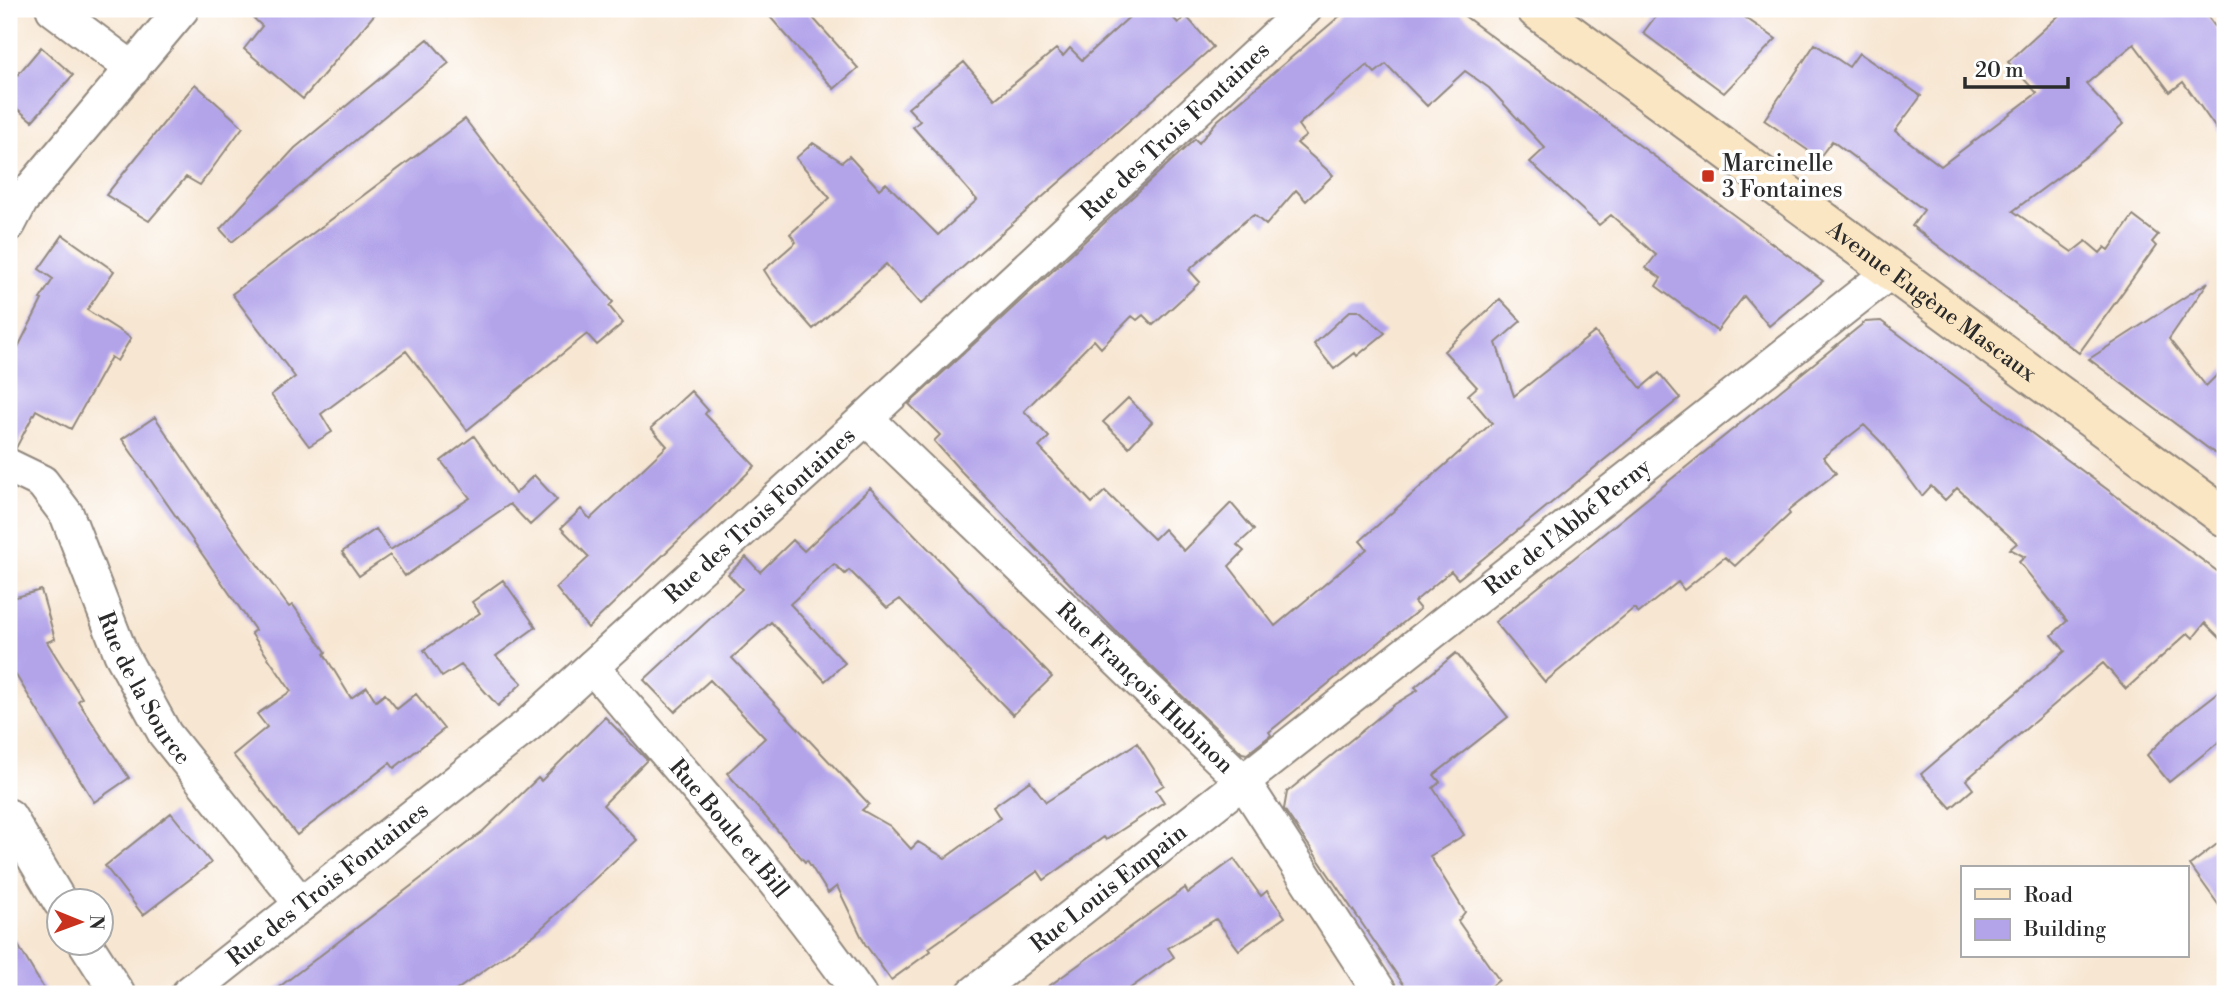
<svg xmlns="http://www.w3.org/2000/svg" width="2234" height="1003" font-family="'Libre Bodoni',serif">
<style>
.building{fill:#b3a4ea}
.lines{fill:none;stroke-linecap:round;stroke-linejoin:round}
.minor-casing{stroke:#91887e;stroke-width:37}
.secondary-casing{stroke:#91887e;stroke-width:42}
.minor{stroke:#fff;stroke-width:33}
.secondary{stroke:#fbe6c4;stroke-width:38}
.poi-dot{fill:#c8321e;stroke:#fff;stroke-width:2.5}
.labels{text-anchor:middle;stroke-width:7;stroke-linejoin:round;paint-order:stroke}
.street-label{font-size:23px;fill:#2b2b2b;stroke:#fff}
.poi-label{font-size:23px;fill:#2b2b2b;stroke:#fff;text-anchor:start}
</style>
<rect width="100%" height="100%" fill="#fff"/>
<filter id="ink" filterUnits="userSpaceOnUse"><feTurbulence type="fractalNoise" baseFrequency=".0143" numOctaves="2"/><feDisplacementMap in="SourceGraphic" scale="14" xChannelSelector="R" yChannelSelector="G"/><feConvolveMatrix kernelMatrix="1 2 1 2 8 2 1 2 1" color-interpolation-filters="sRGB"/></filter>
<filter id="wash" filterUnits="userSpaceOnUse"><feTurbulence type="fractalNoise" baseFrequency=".00686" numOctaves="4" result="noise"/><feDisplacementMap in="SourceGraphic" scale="28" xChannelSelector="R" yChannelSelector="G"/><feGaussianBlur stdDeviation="1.57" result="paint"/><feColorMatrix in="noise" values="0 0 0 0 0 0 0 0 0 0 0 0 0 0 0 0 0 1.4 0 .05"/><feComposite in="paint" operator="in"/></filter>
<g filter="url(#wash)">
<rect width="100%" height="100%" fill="#f7e6d2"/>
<g id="blocks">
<path class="building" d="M244,9h135l-76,90 -59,-50 18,-23z
M763,9h42l53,59 -24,21z
M1138,9h27l13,14 8,-7 27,31 -292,257 -35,-40 -73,65 -40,-45 -9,-14 32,-28 -6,-8 40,-36 -34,-40 17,-15 29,19 7,-6 30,33 7,-6 52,52 39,-35 -64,-73 7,-6 -12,-13 56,-46 31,37 61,-50 7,7 7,-8 12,12z
M1348,9h107l368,272 -54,45 -25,-30 -27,35 -61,-45 5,-8 -15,-10 10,-13 -45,-40 -12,10 -69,-63 15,-14 -56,-60 -24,-17 -38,35 -41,-42 -11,9 -8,-8 -69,60 8,11 -9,7 36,32 -27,26 -10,-11 -30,35 -12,-10 -8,5 -57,50 11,12 -47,43 -10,-10 -6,5 -5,-4 -31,32 -7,-8 -70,71 25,26 -10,10 53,56 13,-12 49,48 10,-10 20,22 47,-48 23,27 -17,15 7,6 -15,15 46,60 92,-77 -7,-8 132,-118 -24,-28 9,-8 -33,-36 56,-52 21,22 -25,22 18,53 81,-64 46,56 18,-15 21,25 -222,181 -7,-8 -37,31 6,7 -151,123 2,3 -24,19 -5,-1 -110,-105 -174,-180 -24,-27 6,-6 -31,-31 286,-265 4,4 18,-22z
M1661,9h72l43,30 -52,54 -81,-60z
M2066,9h136l23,31v101l-42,-59 -13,10 -36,-48 -48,40 37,40 -31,28 -79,59 59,41 14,-11 14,12 5,-6 4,3 24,-34 25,19 -6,7 4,4 -77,107 -167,-127 12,-16 -92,-69 -13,17 -55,-38 51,-76 34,23 10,-14 62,43 -26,35 46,35 96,-73 -29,-31z
M428,39l21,24 -217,179 -12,-13 75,-81z
M41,47l32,28 -41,46 -23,-19v-17z
M195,84l48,43 -43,58 -14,-8 -37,44 -43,-26z
M465,119l54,71 94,112 -4,4 14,17 -26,22 -10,-11 -120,96 -61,-79 -85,63 11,18 -23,14 -38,-51 24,-18 -63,-83z
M63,235l51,36 -27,39 44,28 -14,23 -6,-4 -40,72 -35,-19 -20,38 -7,-1v-82l33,-65 -2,-1 13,-20 -14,-10z
M2208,282l-39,57 37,47 19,-19v94l-136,-102z
M1350,311h10l25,22 -28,23 -2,-3 -21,16 -20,-25z
M1881,321l344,256v66l-20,-20 -12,15 -5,-5 -62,56 -23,-26 -137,117 7,9 -22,19 -30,-34 144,-123 -13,-16 15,-14 -48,-59 6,-5 -15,-8 7,-6 -60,-55 -12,12 -14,-14 -9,10 -37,-50 -21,-21 -41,32 13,16 -48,38 2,3 -55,52 -10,-9 -41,33 -6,-8 -39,31 -5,-5 -89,74 -50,-60 370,-300z
M691,391l17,19 -3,4 50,52 -167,162 -32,-40 33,-31 -28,-29 20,-19 9,10 77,-73 -16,-18z
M1128,398l24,24 -23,25 -26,-25z
M155,417l82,120 52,70 4,-2 33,47 -2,2 27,44 16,-11 9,14 9,-7 12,15 19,-15 28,35 -50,39 -4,-5 -93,72 -64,-80 34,-28 -10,-13 34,-23 -40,-58 4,-3 -133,-191z
M474,436l41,58 19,-19 23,25 -27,25 -20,-21 -105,72 -15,-21 -31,21 -17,-24 34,-23 14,21 80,-52 -29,-37z
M870,488l182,189 -39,38 -113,-116 -13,9 -38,-38 -4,4 -11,-10 -44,40 55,59 -20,18 -54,-59 -39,36 137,146 -7,6 28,16 21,23 7,-7 27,16 55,-40 -7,-11 37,-26 16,21 91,-59 27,42 -8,5 8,12 -58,38 -2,-3 -60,43 -6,-9 -109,77 2,3 -40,29 -26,-36 -28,-58 -9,7 -21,-33 -2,2 -78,-89 38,-35 -55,-58 -35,32 -31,-32 98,-91 -14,-15 18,-17 14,15 33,-32 11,11z
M503,580l33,47 -40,29 26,27 -24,23 -37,-41 -19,12 -18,-27 56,-37 -8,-11z
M41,590l14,49 -8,3 35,56 -4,3 51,77 -35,24 -85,-138v-65z
M1456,653l52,64 -74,58 6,7 -7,6 31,47 -34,21 35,56 -7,9 41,59 -17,14h-72l-126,-185 3,-17 108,-88 23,-14 -3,-3z
M2225,687v50l-56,45 -22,-27 32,-32z
M605,717l42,43 -44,45 34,35 -102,94 -84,60h-181l213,-163 55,-53 3,3z
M171,813l40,50 -68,52 -38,-49z
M2225,838v76l-35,-49z
M1234,859l27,37 6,-5 18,26 -46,33 -23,-31 -48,29 6,9 -52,37h-84l147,-106 3,5z
M9,930l38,64h-38z"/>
</g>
</g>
<g filter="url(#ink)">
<use href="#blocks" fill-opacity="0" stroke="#91887e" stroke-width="2"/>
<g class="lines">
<defs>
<g id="minor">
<path d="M53,9l80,60"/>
<path d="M9,224l12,-23 161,-192"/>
<path id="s1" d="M866,418l377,363 138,213"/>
<path id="s2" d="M9,466l33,16 25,33 54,139 44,80 136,170"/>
<path id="s3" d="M592,667c92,107 186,211 267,327"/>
<path d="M9,816l51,86"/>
<path d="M86,944l32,50"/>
<path id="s4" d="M188,994l340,-269 338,-307 439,-409"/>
<path id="s5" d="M973,994l917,-722"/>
</g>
<g id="secondary">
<path id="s6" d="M1536,9l689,508"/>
</g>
</defs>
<use href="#minor" class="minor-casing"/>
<use href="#secondary" class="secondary-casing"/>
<use href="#minor" class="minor"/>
<use href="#secondary" class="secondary"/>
</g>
</g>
<rect class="poi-dot" x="1701" y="169" width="14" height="14" rx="3.5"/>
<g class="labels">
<g class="street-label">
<text dy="8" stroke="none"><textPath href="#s4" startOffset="1312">Rue des Trois Fontaines</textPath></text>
<text dy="8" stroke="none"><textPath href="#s6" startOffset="492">Avenue Eugène Mascaux</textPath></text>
<text dy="8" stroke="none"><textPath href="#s4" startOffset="746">Rue des Trois Fontaines</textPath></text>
<text dy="8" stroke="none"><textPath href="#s5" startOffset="756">Rue de l’Abbé Perny</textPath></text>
<text dy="8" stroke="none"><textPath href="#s2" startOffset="268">Rue de la Source</textPath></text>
<text dy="8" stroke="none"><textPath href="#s1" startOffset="388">Rue François Hubinon</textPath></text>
<text dy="8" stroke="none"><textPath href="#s3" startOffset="212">Rue Boule et Bill</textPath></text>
<text dy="8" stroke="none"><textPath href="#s4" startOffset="178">Rue des Trois Fontaines</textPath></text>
<text dy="8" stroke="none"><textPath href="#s5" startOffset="172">Rue Louis Empain</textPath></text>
</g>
<g class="poi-label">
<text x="1722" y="171">Marcinelle<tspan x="1722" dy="26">3 Fontaines</tspan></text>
</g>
</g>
<rect width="2234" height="1003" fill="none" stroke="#fff" stroke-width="35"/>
<rect x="1961" y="866" width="228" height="91" fill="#ffffff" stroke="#aaaaaa" stroke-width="2"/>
<rect x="1975" y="889" width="35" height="10" fill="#fbe6c4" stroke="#aaaaaa" stroke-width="2"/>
<text x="2024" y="902" font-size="21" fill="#2b2b2b">Road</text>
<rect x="1975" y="919" width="35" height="21" fill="#b3a4ea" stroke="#aaaaaa" stroke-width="2"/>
<text x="2024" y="936" font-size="21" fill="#2b2b2b">Building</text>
<g transform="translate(80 922) rotate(91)"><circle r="33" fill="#ffffff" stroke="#aaaaaa" stroke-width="2"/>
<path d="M0-5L12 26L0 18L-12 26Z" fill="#c8321e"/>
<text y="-10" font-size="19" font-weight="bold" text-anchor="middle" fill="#2b2b2b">N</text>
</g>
<path d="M1965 77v10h103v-10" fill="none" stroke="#2b2b2b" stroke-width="3.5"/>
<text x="1975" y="77" font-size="21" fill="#2b2b2b" stroke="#ffffff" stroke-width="5" paint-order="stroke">20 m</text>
</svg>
